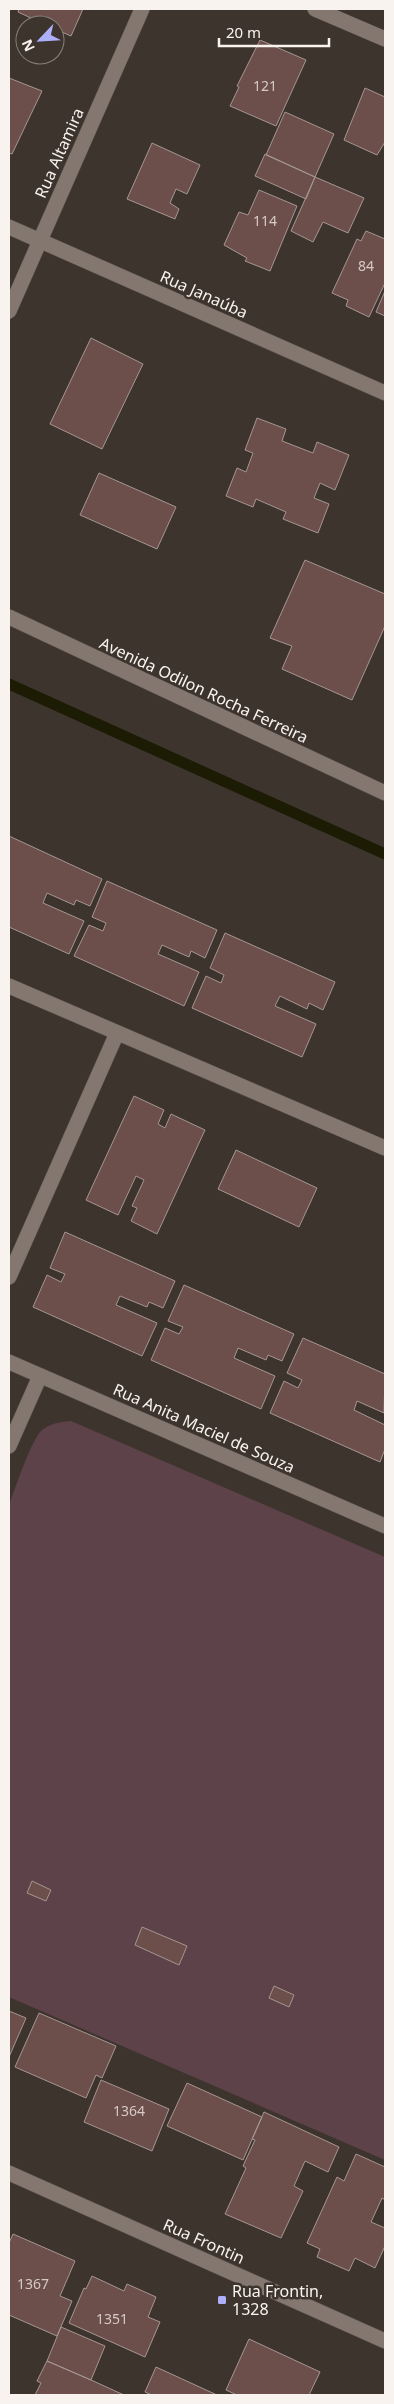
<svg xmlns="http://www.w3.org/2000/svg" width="394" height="2404" font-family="'Noto Sans',sans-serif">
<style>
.green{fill:#5e4249}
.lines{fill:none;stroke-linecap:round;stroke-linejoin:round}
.stream{stroke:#1c1c04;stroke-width:11}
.building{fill:#6c4f4a;stroke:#a59693}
.minor-casing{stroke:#58504a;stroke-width:16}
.minor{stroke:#837770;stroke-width:15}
.poi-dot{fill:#adaffb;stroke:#3e342e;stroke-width:2}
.labels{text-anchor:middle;stroke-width:5;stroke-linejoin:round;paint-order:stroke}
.number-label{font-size:14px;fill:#d6cac6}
.street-label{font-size:16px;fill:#f9f3ef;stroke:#3e342e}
.poi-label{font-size:16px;fill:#f9f3ef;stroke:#3e342e;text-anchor:start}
</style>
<rect width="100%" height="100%" fill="#3e342e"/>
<path class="green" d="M71,1421l314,136v603l-376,-163v-492c6,-16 22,-65 33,-75 9,-7 19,-8 29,-9z"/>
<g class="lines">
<path class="stream" d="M9,684l376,170"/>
</g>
<path class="building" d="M19,9h64l-12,27 -16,-7v-4h-9l-28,-13z
M260,40l46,20 -30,66 -46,-20 9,-19 -2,-1z
M9,78l33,13 -30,63 -3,-1z
M365,88l20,9v45l-8,13 -33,-15z
M285,112l49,22 -19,43 -49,-22z
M152,143l48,22 -13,29 -11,-5 -6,14 9,6 -4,10 -48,-20z
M265,154l50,23 -9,22 -51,-23z
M315,177l49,21 -16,35 -25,-11 -10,20 -22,-11z
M259,190l38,16 -27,65 -25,-10 2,-3 -23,-13 15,-33 9,3z
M366,231l19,8v44l-16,34 -23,-11 2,-6 -16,-7 25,-54 4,2z
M385,291v25l-9,-4z
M91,338l52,26 -41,85 -52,-25z
M257,418l29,11 -4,12 31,12 4,-11 32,13 -14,35 -15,-7 -6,15 15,6 -11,29 -35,-14 3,-7 -30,-13 -3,8 -27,-11 11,-28 9,4 7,-19 -8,-3z
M99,473l77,34 -19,42 -77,-34z
M305,560l80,34v32l-33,74 -70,-31 10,-23 -22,-8z
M9,836l93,43 -12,27 -14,-6 -2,5 -27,-12 -4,10 41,18 -15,33 -60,-27z
M107,881l110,49 -12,28 -14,-7 -2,6 -27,-12 -4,9 41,18 -15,34 -110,-50 15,-31 14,6 3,-8 -14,-6z
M225,933l110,49 -12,28 -14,-7 -2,6 -27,-13 -5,10 41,18 -14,33 -110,-49 14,-32 15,7 3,-8 -14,-7z
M134,1096l30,14 -6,14 7,4 6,-14 34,16 -48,104 -26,-13 6,-13 -5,-2 12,-26 -8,-4 -18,39 -32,-15z
M236,1150l81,38 -18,39 -81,-38z
M65,1232l110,49 -12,27 -14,-6 -2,5 -27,-11 -4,9 41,18 -15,33 -109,-49 14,-32 14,7 4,-8 -15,-6z
M184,1285l110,49 -12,27 -14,-6 -2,5 -28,-12 -4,10 41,18 -14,33 -110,-49 14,-32 14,6 4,-7 -15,-6z
M303,1338l82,36 -1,39 -27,-12 -3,9 31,15v24l-5,13 -110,-49 14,-32 14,7 4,-8 -15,-7z
M32,1881l19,9 -5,11 -19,-8z
M142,1927l45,19 -8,19 -44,-20z
M274,1986l20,9 -5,12 -20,-9z
M9,2011l17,7 -17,39z
M39,2013l77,33 -14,32 -6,-3 -10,23 -71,-31z
M101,2080l68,29 -17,42 -68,-29z
M187,2083l75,34 -19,43 -76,-34z
M264,2112l75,35 -11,25 -23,-11 -11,25 9,5 -22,47 -56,-24 21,-46 -3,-2 12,-26 -3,-1z
M356,2154l29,13v33l-3,-2 -11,24 14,6v18l-10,22 -20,-10 -6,13 -32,-14 3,-8 -13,-6 30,-66 7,4z
M13,2234l62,27 -15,35 12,5 -15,35 -48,-21v-72z
M92,2276l32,15 3,-7 29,13 -8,20 12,5 -15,35 -76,-34 15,-35 2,1z
M61,2327l44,19 -14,34 -44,-19z
M249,2339l71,33 -11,23h-72l-11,-5z
M47,2361l44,19 33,15h-89l6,-12 -4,-2z
M156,2367l61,28h-65l-7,-3z"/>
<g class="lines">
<defs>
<path id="minor" d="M315,9l70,30
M9,227l376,166
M9,311l133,-302
M9,617l376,176
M9,986l376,162
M9,1277l108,-244
M9,1362l376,164
M9,1446l31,-70
M9,2173l376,168"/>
</defs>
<use href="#minor" class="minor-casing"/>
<use href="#minor" class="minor"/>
</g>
<rect class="poi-dot" x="217" y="2295" width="10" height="10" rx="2.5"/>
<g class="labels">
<g class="number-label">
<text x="265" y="91">121</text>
<text x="265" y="226">114</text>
<text x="366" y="271">84</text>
<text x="129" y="2116">1364</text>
<text x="33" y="2289">1367</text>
<text x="112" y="2324">1351</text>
</g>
<g class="street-label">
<text transform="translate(59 153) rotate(-66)" y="6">Rua Altamira</text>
<text transform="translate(204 294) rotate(24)" y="6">Rua Janaúba</text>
<text transform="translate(204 690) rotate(25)" y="6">Avenida Odilon Rocha Ferreira</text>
<text transform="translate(204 1428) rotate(24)" y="6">Rua Anita Maciel de Souza</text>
<text transform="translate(204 2241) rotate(24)" y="6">Rua Frontin</text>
</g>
<g class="poi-label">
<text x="232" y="2297">Rua Frontin,<tspan x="232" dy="18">1328</tspan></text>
</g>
</g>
<rect width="394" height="2404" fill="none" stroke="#f9f3ef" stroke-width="20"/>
<g transform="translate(40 40) rotate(245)"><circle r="24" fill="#3e342e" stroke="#89807b"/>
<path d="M0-4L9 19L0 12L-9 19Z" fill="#adaffb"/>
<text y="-8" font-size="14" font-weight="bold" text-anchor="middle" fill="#f9f3ef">N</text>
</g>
<path d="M219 38v8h110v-8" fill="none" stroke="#f9f3ef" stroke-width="2.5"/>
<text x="226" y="38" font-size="15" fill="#f9f3ef" stroke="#3e342e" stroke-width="4" paint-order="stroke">20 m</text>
</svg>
